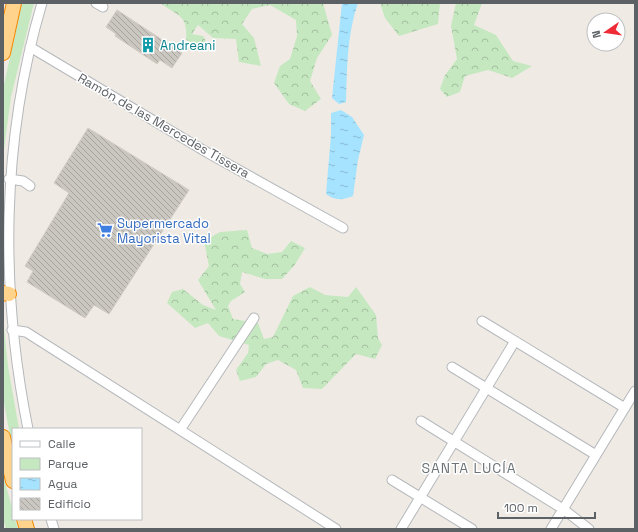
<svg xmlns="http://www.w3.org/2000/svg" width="638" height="532" font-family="'Space Grotesk',sans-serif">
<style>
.green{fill:#c5e8c0}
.forest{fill:url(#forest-crowns)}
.water{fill:url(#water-ripples)}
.building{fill:url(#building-back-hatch);stroke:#d4ccc2}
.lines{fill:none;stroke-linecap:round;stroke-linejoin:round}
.minor-casing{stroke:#b5b8bc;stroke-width:11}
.highway-casing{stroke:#f48700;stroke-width:16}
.minor{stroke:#fff;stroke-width:9}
.highway{stroke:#ffd38c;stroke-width:14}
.labels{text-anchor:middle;stroke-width:3;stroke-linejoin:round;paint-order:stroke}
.culture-label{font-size:13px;fill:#0d838f;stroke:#fff;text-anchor:start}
.street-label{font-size:13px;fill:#5c6165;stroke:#fff}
.shop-label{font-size:13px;fill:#366cbe;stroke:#fff;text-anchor:start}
.neighbourhood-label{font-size:14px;letter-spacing:1px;fill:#6d7477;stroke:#fff}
</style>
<defs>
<pattern id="forest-crowns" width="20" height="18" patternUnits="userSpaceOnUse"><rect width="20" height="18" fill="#c5e8c0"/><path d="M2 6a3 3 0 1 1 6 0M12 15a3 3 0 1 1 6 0" fill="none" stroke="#a3bfa0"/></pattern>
<pattern id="water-ripples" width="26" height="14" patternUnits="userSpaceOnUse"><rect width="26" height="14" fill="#a5e3ff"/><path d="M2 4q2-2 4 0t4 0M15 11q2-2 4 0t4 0" fill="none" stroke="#8abbd2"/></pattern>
<pattern id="building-back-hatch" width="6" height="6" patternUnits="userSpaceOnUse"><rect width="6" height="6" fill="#cac6c0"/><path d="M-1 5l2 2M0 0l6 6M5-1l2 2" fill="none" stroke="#a7a4a0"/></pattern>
</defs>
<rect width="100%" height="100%" fill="#efebe4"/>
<path class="green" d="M22,3h12l-23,94 -8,60v-68z
M3,318l5,48 11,63h-6v24l-10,-56z
M3,475l10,36v8h2l3,10h-12l-3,-10z"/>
<path class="forest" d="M160,3h163l9,32 -15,23 -7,23 11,18 -16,12 -16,-7 -15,-21 6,-17 10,-7 7,-23 -1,-16 -26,-15 -18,4 -10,15 12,14 7,28 -22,-4 -3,-23 -23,-1 -15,-13 -6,9 11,2 3,5 -7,4 -8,-1 -5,-5c2,-24 -8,-23 -26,-36z
M380,3h60l-2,21 -39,12 -14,-18z
M456,3h26l-8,22 22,10 17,26 19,5 -20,12 -24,-8 -23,6 -5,16 -13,5 -7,-8 5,-14 12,-16 -6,-33z
M247,230l5,18 15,6 15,-2 9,-11 14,7 -11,18 -12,13h-17l-23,-7 -2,12 5,8 -14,9 -3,5 5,13 25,4 6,16 9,-2 20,-41 17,-9 15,8 23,2 8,-10 20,28 2,23 4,7 -7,14 -19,-5 -34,35 -19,-1 -7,-18 -18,-10 -12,4 -10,13 -16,4 -4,-11 12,-17 1,-8 -30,-9 -11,-13 -13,5 -28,-25 5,-11 11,-3 20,16 13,5 -18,-30 11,-14 -5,-25 16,-9z"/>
<path class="water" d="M342,3h16c-11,31 -11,66 -12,99l-7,2 -7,-6z
M341,110l11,7 12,18 -6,25 -5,36c-10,4 -18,5 -27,-2l5,-59v-22z"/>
<path class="building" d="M117,10l65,43 -10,15 -12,-8 -3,4 -42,-28 1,-2 -10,-7z
M88,128l101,62 -80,124 -15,-9 -9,13 -58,-36 6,-11 -8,-5 44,-73 -15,-10z"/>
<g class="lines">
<defs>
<path id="minor" d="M96,3l7,4
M30,47l178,106 135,75
M9,179l14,2 7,5
M482,321l143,87
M12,330l14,2 310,197
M452,367l144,88
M421,421l142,88 26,20
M28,429c-28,-140 -27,-288 14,-426
M180,430l74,-112
M392,480l80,49
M51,519l3,10
M401,529l114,-188
M551,529l84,-138"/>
<path id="highway" d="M3,53l11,-50
M3,293l6,1
M3,437l10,44
M24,519l3,10"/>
</defs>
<use href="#minor" class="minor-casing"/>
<use href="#highway" class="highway-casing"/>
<use href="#minor" class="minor"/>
<use href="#highway" class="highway"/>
</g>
<defs>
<symbol id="building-bare" viewBox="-9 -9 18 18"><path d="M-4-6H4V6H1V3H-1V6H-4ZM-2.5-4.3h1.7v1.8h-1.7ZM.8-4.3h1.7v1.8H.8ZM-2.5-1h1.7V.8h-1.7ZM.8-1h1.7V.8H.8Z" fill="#0f9aa8" stroke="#fff" stroke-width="2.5" paint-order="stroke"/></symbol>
<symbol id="supermarket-bare" viewBox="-9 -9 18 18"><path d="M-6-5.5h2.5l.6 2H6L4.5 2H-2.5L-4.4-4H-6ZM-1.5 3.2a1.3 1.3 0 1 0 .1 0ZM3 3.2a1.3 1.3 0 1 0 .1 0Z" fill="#3f7fe0" stroke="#fff" stroke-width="2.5" paint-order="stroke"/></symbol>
</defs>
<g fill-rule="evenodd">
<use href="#building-bare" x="137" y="34" width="22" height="22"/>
<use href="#supermarket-bare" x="94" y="219" width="22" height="22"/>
</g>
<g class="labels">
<g class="culture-label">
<text x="160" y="50">Andreani</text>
</g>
<g class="street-label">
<text transform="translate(164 125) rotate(30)" y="5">Ramón de las Mercedes Tissera</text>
</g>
<g class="shop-label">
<text x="117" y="228">Supermercado<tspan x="117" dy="15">Mayorista Vital</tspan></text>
</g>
<g class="neighbourhood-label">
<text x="469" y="473">SANTA LUCÍA</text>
</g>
</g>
<rect width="638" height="532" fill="none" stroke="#5c6165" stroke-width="8"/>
<rect x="12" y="428" width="130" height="92" fill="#ffffff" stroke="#bec0c1"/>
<rect x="20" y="441" width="20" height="6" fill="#ffffff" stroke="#bec0c1"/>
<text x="48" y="448" font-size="12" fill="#5c6165">Calle</text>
<rect x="20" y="458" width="20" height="12" fill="#c5e8c0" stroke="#bec0c1"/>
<text x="48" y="468" font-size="12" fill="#5c6165">Parque</text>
<rect x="20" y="478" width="20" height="12" fill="url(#water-ripples)" stroke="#bec0c1"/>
<text x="48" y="488" font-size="12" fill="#5c6165">Agua</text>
<rect x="20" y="498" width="20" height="12" fill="url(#building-back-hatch)" stroke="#bec0c1"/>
<text x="48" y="508" font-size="12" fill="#5c6165">Edificio</text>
<g transform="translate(606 32) rotate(257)"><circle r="19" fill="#ffffff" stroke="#bec0c1"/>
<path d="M0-3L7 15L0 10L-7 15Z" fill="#ef2b35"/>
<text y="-6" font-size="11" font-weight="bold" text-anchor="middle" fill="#5c6165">N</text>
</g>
<path d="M498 512v6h97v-6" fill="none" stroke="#5c6165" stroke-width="2"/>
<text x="504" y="512" font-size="12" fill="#5c6165" stroke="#ffffff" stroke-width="3" paint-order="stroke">100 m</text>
</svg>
